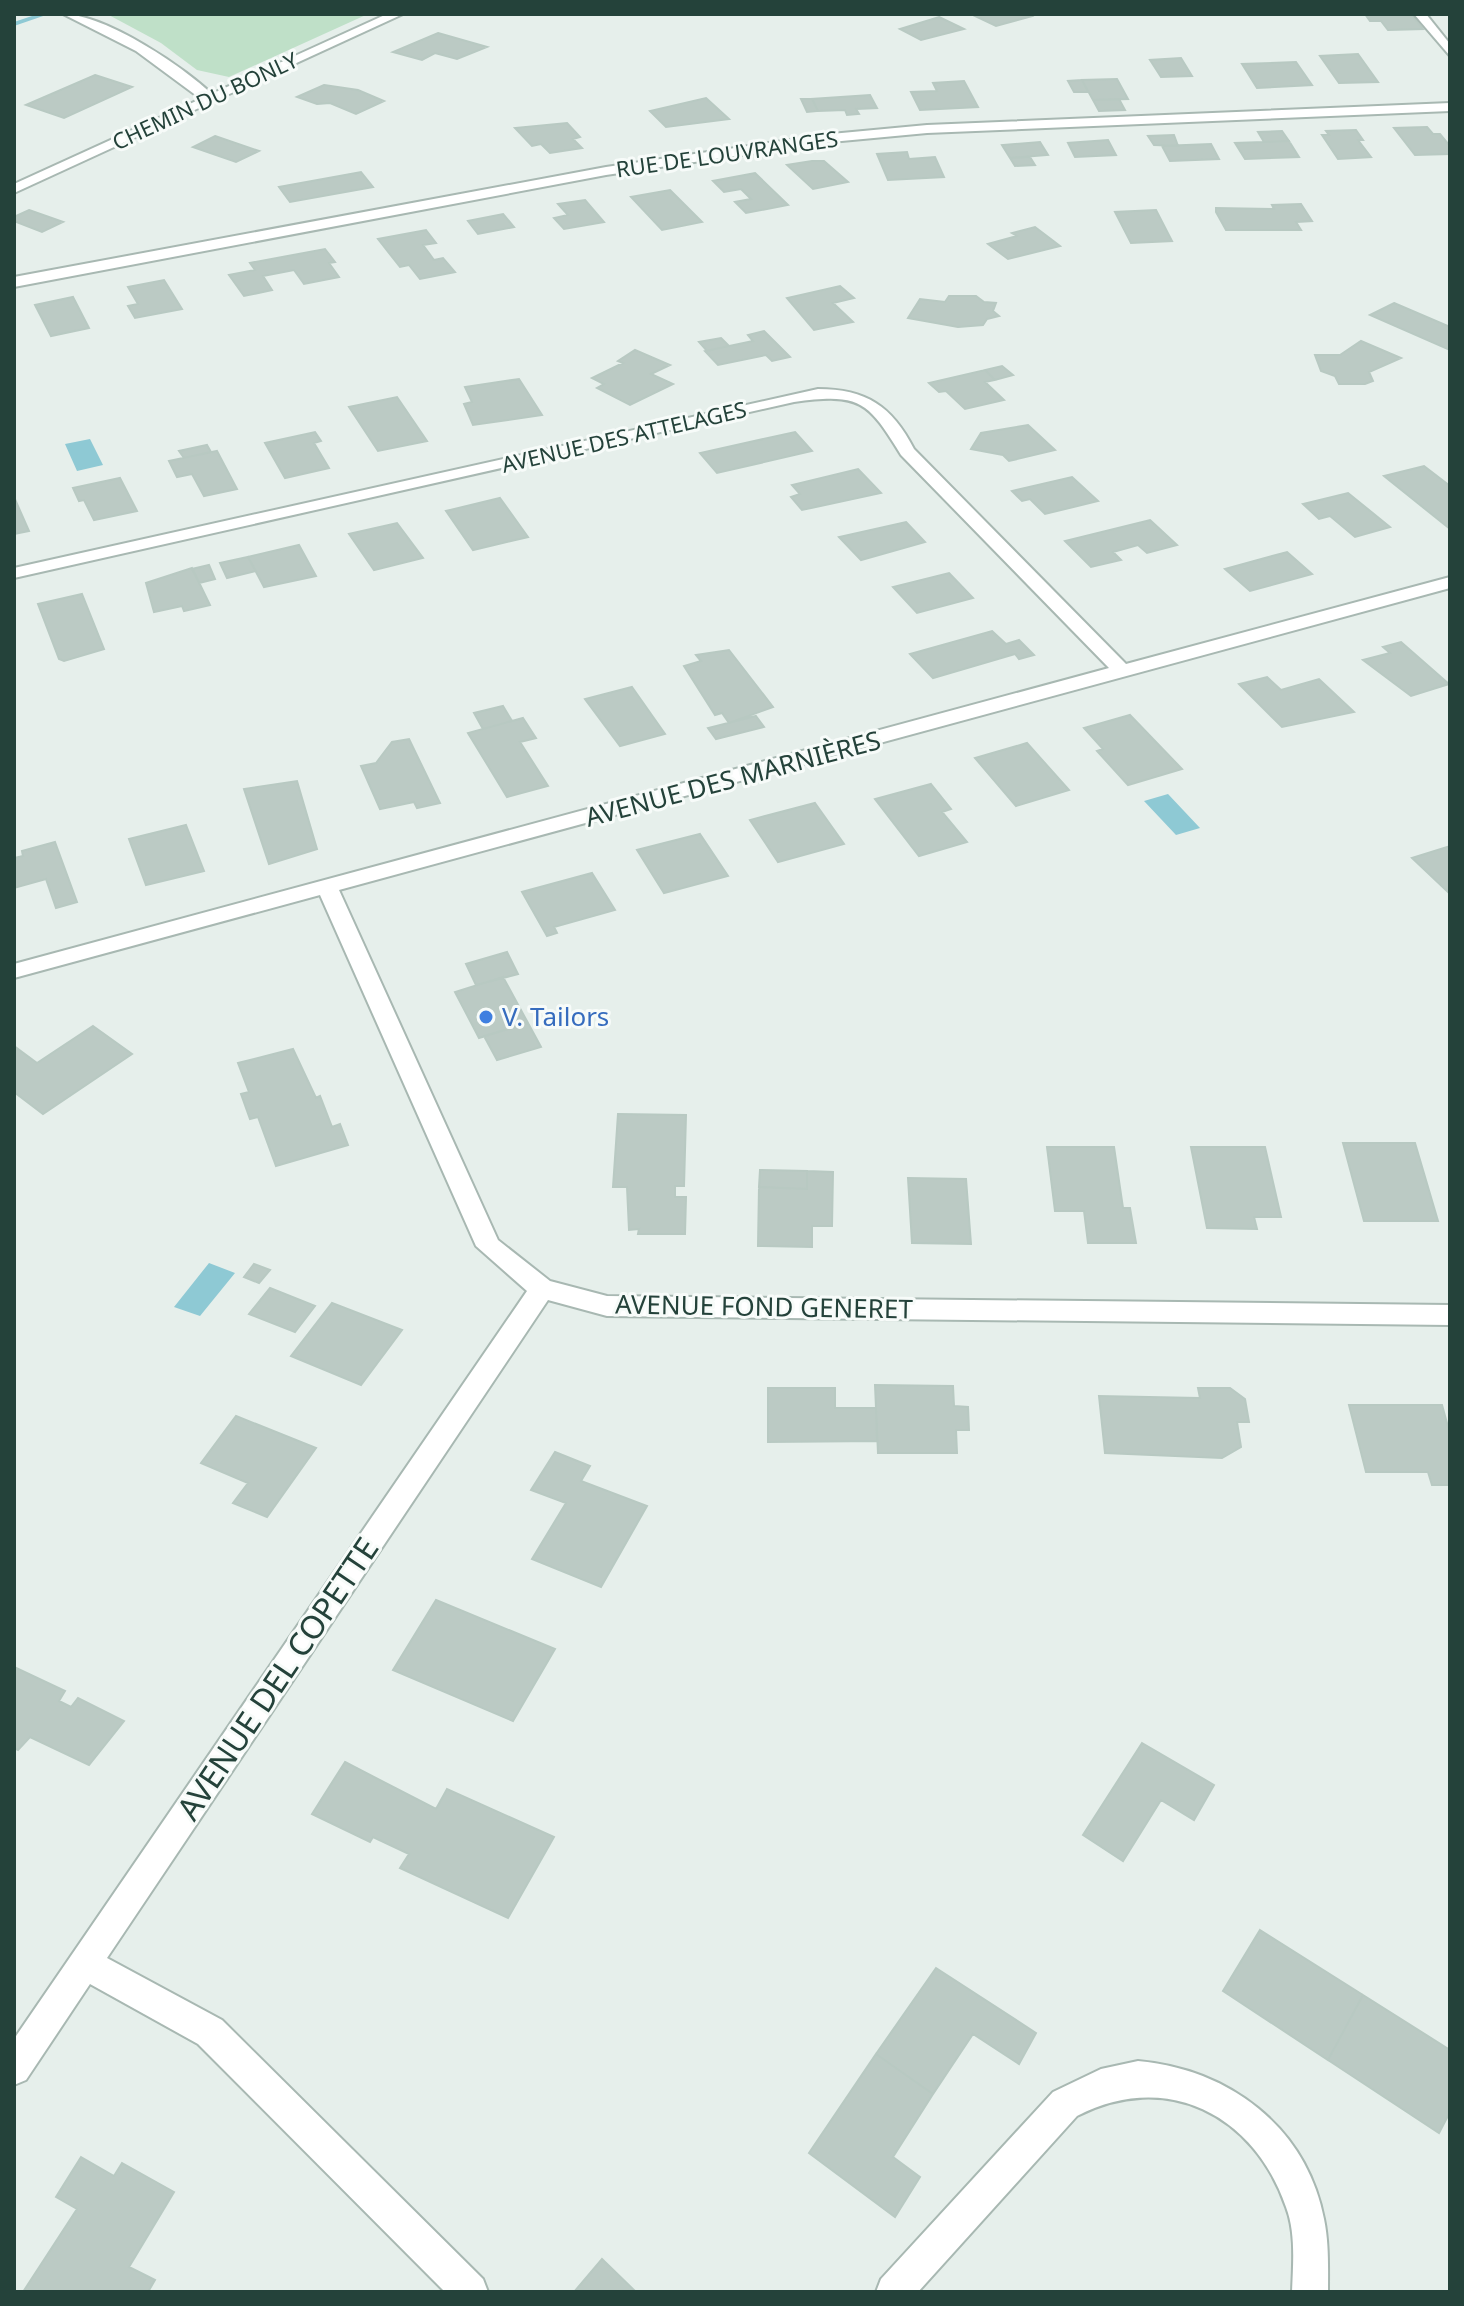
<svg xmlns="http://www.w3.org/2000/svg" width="1464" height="2306" font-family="'Noto Sans',sans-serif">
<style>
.green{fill:#bfe0c8}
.water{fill:#8ec9d4}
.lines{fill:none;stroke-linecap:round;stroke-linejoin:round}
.stream{fill:#8ec9d4;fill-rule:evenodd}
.building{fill:#bbcac4;stroke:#b8c9c2;stroke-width:2}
.service-casing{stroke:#a8b8b2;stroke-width:4}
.minor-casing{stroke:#a8b8b2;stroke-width:4}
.tertiary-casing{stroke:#a8b8b2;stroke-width:4}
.service{fill:#fff;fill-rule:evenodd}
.minor{fill:#fff;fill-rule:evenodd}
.tertiary{fill:#fff;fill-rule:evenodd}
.shop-dot{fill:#3f7fe0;stroke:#f7fbf9;stroke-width:3}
.labels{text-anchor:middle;stroke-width:6;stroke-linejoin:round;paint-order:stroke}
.far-street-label{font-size:22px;fill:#24423a;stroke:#f7fbf9}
.street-label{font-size:26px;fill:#24423a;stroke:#f7fbf9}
.shop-label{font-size:26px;fill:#366cbe;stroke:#f7fbf9;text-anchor:start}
.near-street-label{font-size:32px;fill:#24423a;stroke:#f7fbf9}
</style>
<rect width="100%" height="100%" fill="#e6efeb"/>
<path class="green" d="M107,14h261l-139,63 -32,-7 -36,-27z"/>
<path class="water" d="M90,439l13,26 -26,6 -12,-27z
M1168,794l32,34 -24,7 -32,-34z
M209,1263l26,10 -35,43 -26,-9z"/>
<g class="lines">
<path class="stream" d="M38,14h11l-35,12v-4z"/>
</g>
<path class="building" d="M971,14h58l3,2 -36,10z
M1365,14h46l12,15 -35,1 -7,-9h-11z
M939,17l25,12 -43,11 -21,-11z
M438,33l49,14 -30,12 -22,-6 -13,7 -29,-8z
M1358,54l20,28 -39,1 -19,-27z
M1181,58l11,18 -31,1 -11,-17z
M1296,62l16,23 -55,3 -15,-24z
M95,75l37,12 -68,31 -38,-13z
M1117,79l11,20 -35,1 -11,-20z
M1082,80l6,12h-14l-6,-11z
M964,81l14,26 -58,3 -9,-18 26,-1 -4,-8z
M324,85l34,5 26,11 -28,13 -26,-11 -13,1 -20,-7z
M870,95l7,13 -21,1 3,5 -12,1 -2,-5 -27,1 -6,-12z
M706,98l23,21 -63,8 -16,-16z
M801,99h11l6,12 -11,1z
M1119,99l6,11 -26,1 -6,-11z
M567,123l13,14 -7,2 9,9 -32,5 -9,-9 -9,2 -17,-18z
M1427,127l6,7h7l10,12v8l-35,1 -21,-27z
M1356,130l7,10h-5l13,17 -33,2 -16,-24h7l-3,-4z
M1282,131l7,10 -25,1 -6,-10z
M1174,135l4,11 -24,-1 -6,-9z
M215,136l44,15 -23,11 -43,-15z
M1108,140l8,15 -41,2 -7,-14z
M1289,141l10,16 -54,2 -10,-16z
M1040,142l8,13 -38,3 -8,-13z
M1211,144l8,15 -49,2 -8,-15z
M907,152l2,7 26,-2 9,20 -56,3 -11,-26z
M1030,157l5,8 -20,1 -5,-8z
M812,161h12l24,21 -35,7 -26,-24z
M361,172l12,15 -83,15 -11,-15z
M755,173l33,32 -42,8 -11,-11 16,-3 -10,-10 -17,3 -11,-11z
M670,190l32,32 -40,8 -31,-33z
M585,200l19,22 -40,7 -10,-11 14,-3 -10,-11z
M1301,204l11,17 -16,1 5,8h-75l-10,-18v-4l58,1 -2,-4z
M29,210l34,12 -21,10 -28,-11v-4z
M1156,210l16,31 -41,2 -16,-31z
M503,214l11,13 -36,7 -10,-13z
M1035,227l25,19 -52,13 -20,-15 29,-8 -5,-3z
M426,230l10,13 -13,2 11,15 9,-2 12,14 -35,7 -11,-14 -9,2 -22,-28z
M325,249l10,13 -6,1 10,14 -35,7 -10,-14 -31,6 9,14 -28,6 -15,-21 26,-5 -5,-7z
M164,280l18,29 -47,9 -7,-12 10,-2 -10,-17z
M840,286l14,12 -21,5 20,19 -39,8 -27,-32z
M949,296h27l8,6 12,1 -3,8 6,5 -12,3 -4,6 -25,2 -50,-9 12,-19 25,3z
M73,297l16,31 -38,8 -16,-31z
M1394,303l56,24v23l-80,-35z
M764,331l26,26 -18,4 -6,-6 -48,10 -13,-14 48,-10 -5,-6z
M721,338l8,8 -22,5 -8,-9z
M1361,341l40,17 -32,14 4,9 -8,3h-26l-4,-8 -14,-5 -6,-16h25z
M635,350l35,15 -19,9 22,10 -43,21 -33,-17 7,-4 -12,-6 31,-15 -5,-2z
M1002,366l11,9 -18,5 -10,-10z
M985,370l10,10 -10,2 19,18 -39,9 -19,-18 -7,1 -10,-9z
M519,379l23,36 -69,10 -9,-21 8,-2 -7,-15z
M397,397l30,44 -49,10 -29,-44z
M1028,425l27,25 -46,11 -6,-6 -32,-6 10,-16z
M315,432l6,9 -7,2 15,25 -44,10 -20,-35z
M795,432l17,19 -95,22 -17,-20z
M207,445l4,7 -27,6 -5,-7z
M217,451l20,38 -33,7 -12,-22 -15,3 -8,-16z
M1424,466l26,20v43l-66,-53z
M858,469l23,24 -79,17 -11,-13 9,-3 -8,-9z
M1072,477l26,24 -53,13 -15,-15 -8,2 -10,-10z
M120,478l17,33 -43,9 -10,-20 -5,1 -6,-13z
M1348,493l42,34 -35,10 -25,-21 -11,3 -16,-15z
M14,497l15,34 -15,3z
M500,498l28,39 -55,13 -27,-39z
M1150,520l27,25 -30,8 -9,-8 -25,7 8,8 -30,7 -26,-26z
M906,522l19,20 -64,18 -22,-23z
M397,523l26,35 -49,12 -25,-36z
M299,545l17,31 -52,11 -16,-30z
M1287,552l25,22 -62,17 -25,-22z
M248,557l8,14 -29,7 -7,-15z
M209,565l6,14 -16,4 -7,-14z
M192,568l18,37 -26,6 -2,-5 -28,6 -8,-29z
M949,573l24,25 -56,15 -24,-26z
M82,594l22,55 -40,12 -5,-2 -21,-55z
M992,631l14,13 13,-4 15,15 -15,4 -4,-5 -82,24 -23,-24z
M1401,642l48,42 -38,12 -48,-36 27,-7 -7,-6z
M729,650l44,57 -44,16 -7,-10 -7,2 -31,-49 17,-5 -5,-6z
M1267,677l14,13 38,-11 35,33 -72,15 -43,-43z
M632,687l33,47 -45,12 -35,-47z
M503,706l9,15 -29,8 -9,-16z
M1130,715l52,54 -54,16 -31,-34 6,-2 -19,-21z
M756,716l8,11 -48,12 -8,-11z
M523,718l13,20 -16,4 28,44 -41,11 -39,-64z
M409,739l31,64 -23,5 -3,-6 -34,7 -19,-43 15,-3 16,-21z
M1027,743l42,47 -53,16 -41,-48z
M297,781l20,68 -48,15 -25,-75z
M931,784l20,25 -9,3 25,30 -48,14 -44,-57z
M815,803l29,41 -66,18 -28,-42z
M186,825l18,46 -58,14 -17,-46z
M700,834l28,42 -64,17 -27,-43z
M55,842l22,60 -21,6 -10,-29 -32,9v-30l9,-2 -1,-5z
M1450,846v48l-38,-36z
M592,873l23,37 -61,17 3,6 -10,3 -25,-44z
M507,952l11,22 -42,11 -10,-21z
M503,977l25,46 -49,15 -24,-46z
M528,1023l13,24 -44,13 -13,-24z
M93,1026l39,28 -89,60 -29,-22v-46l23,17z
M293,1049l23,49 4,-2 12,31 8,-3 8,21 -72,21 -18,-49 -8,2 -9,-25 8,-2 -11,-29z
M618,1114l68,1 -2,71h-9v11h11l-1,37h-47l1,-5 -10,1 -2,-43h-14z
M1343,1143h72l23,78h-74z
M1047,1147h67l9,61h7l6,35h-48l-4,-32h-29z
M1191,1147h74l16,70h-27l3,12 -50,-1z
M760,1170l47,1v18l-48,-2z
M807,1171l26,1 -1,54h-20v21l-54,-1 1,-59 48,2z
M908,1178l58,1 5,65 -59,-1z
M254,1264l16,6 -11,13 -15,-6z
M270,1288l45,18 -20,26 -46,-18z
M332,1303l70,27 -41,55 -70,-29z
M875,1385l78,1 1,20 14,1 1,23h-13l1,23h-79z
M768,1388h67v20h41l1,33 -109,1z
M1198,1388h32l15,11 4,23h-12l4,25 -19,11 -117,-5 -6,-57 101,2z
M1349,1405h93l8,29v51h-18l-4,-13h-62z
M236,1416l80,32 -49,69 -34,-14 15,-20 -47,-20z
M555,1452l35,14 -9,15 66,25 -46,81 -69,-28 34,-56 -35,-13z
M436,1600l119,49 -42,72 -120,-51z
M14,1667l51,24 -6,10 12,6 7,-9 46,23 -35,44 -59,-28 -12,13 -4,-2z
M1142,1743l72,42 -20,35 -33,-20 -38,61 -40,-26z
M345,1762l91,47 11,-20 107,48 -46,81 -108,-50 9,-14 -36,-17 -3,5 -58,-28z
M1260,1930l103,65 -35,65 -105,-69z
M936,1968l100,65 -17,31 -46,-30 -40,60 -57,-40z
M1363,1995l87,55v62l-11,21 -111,-73z
M876,2054l57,40 -40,63 27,20 -25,40 -86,-64z
M81,2157l33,19 8,-13 52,29 -45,75 26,13 -7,12h-125l54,-83 -21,-12z
M602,2259l34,33h-62z"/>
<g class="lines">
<defs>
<path id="service" d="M1414,14h12l24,30v12z"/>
<path id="minor" d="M63,14c42,0 124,54 154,85l-12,3 -69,-51z
M1450,103v8l-523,22 -96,9 -225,33 -592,112v-10l592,-110 225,-33 96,-9z
M818,389c48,0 74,17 96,60l212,215 324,-87v11l-1111,302 159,350 52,41 57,15 843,9v20l-843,-9 -59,-16 -441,658 115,62 261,259 5,13h-43l-247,-248 -108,-60 -64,96 -12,5v-46l513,-748 -51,-45 -156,-351 -306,83v-14l1095,-296 -208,-213c-33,-54 -41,-62 -107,-53l-780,176v-10z
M1138,2061c90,8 168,65 186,158 5,24 4,49 4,73h-36c1,-28 4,-59 -6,-85 -32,-93 -120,-137 -209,-91l-159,176h-42l5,-13 172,-187 48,-23z"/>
<path id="tertiary" d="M387,14h16l-389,179v-9z"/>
</defs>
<use href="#service" class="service-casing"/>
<use href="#minor" class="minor-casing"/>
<use href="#tertiary" class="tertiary-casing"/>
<use href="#service" class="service"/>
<use href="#minor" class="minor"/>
<use href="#tertiary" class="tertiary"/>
</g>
<circle class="shop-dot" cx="486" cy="1017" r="8"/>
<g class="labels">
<g class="far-street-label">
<text transform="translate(205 101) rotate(-25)" y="8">CHEMIN DU BONLY</text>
<text transform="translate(727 154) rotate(-8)" y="8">RUE DE LOUVRANGES</text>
<text transform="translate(624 437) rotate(-13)" y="8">AVENUE DES ATTELAGES</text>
</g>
<g class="street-label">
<text transform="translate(733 779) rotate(-15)" y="9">AVENUE DES MARNIÈRES</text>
<text transform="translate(764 1307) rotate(1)" y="9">AVENUE FOND GENERET</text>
</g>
<g class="shop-label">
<text x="502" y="1026">V. Tailors</text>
</g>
<g class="near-street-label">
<text transform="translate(278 1679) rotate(-56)" y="11">AVENUE DEL COPETTE</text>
</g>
</g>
<rect width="1464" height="2306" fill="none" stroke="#24423a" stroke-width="32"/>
</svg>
